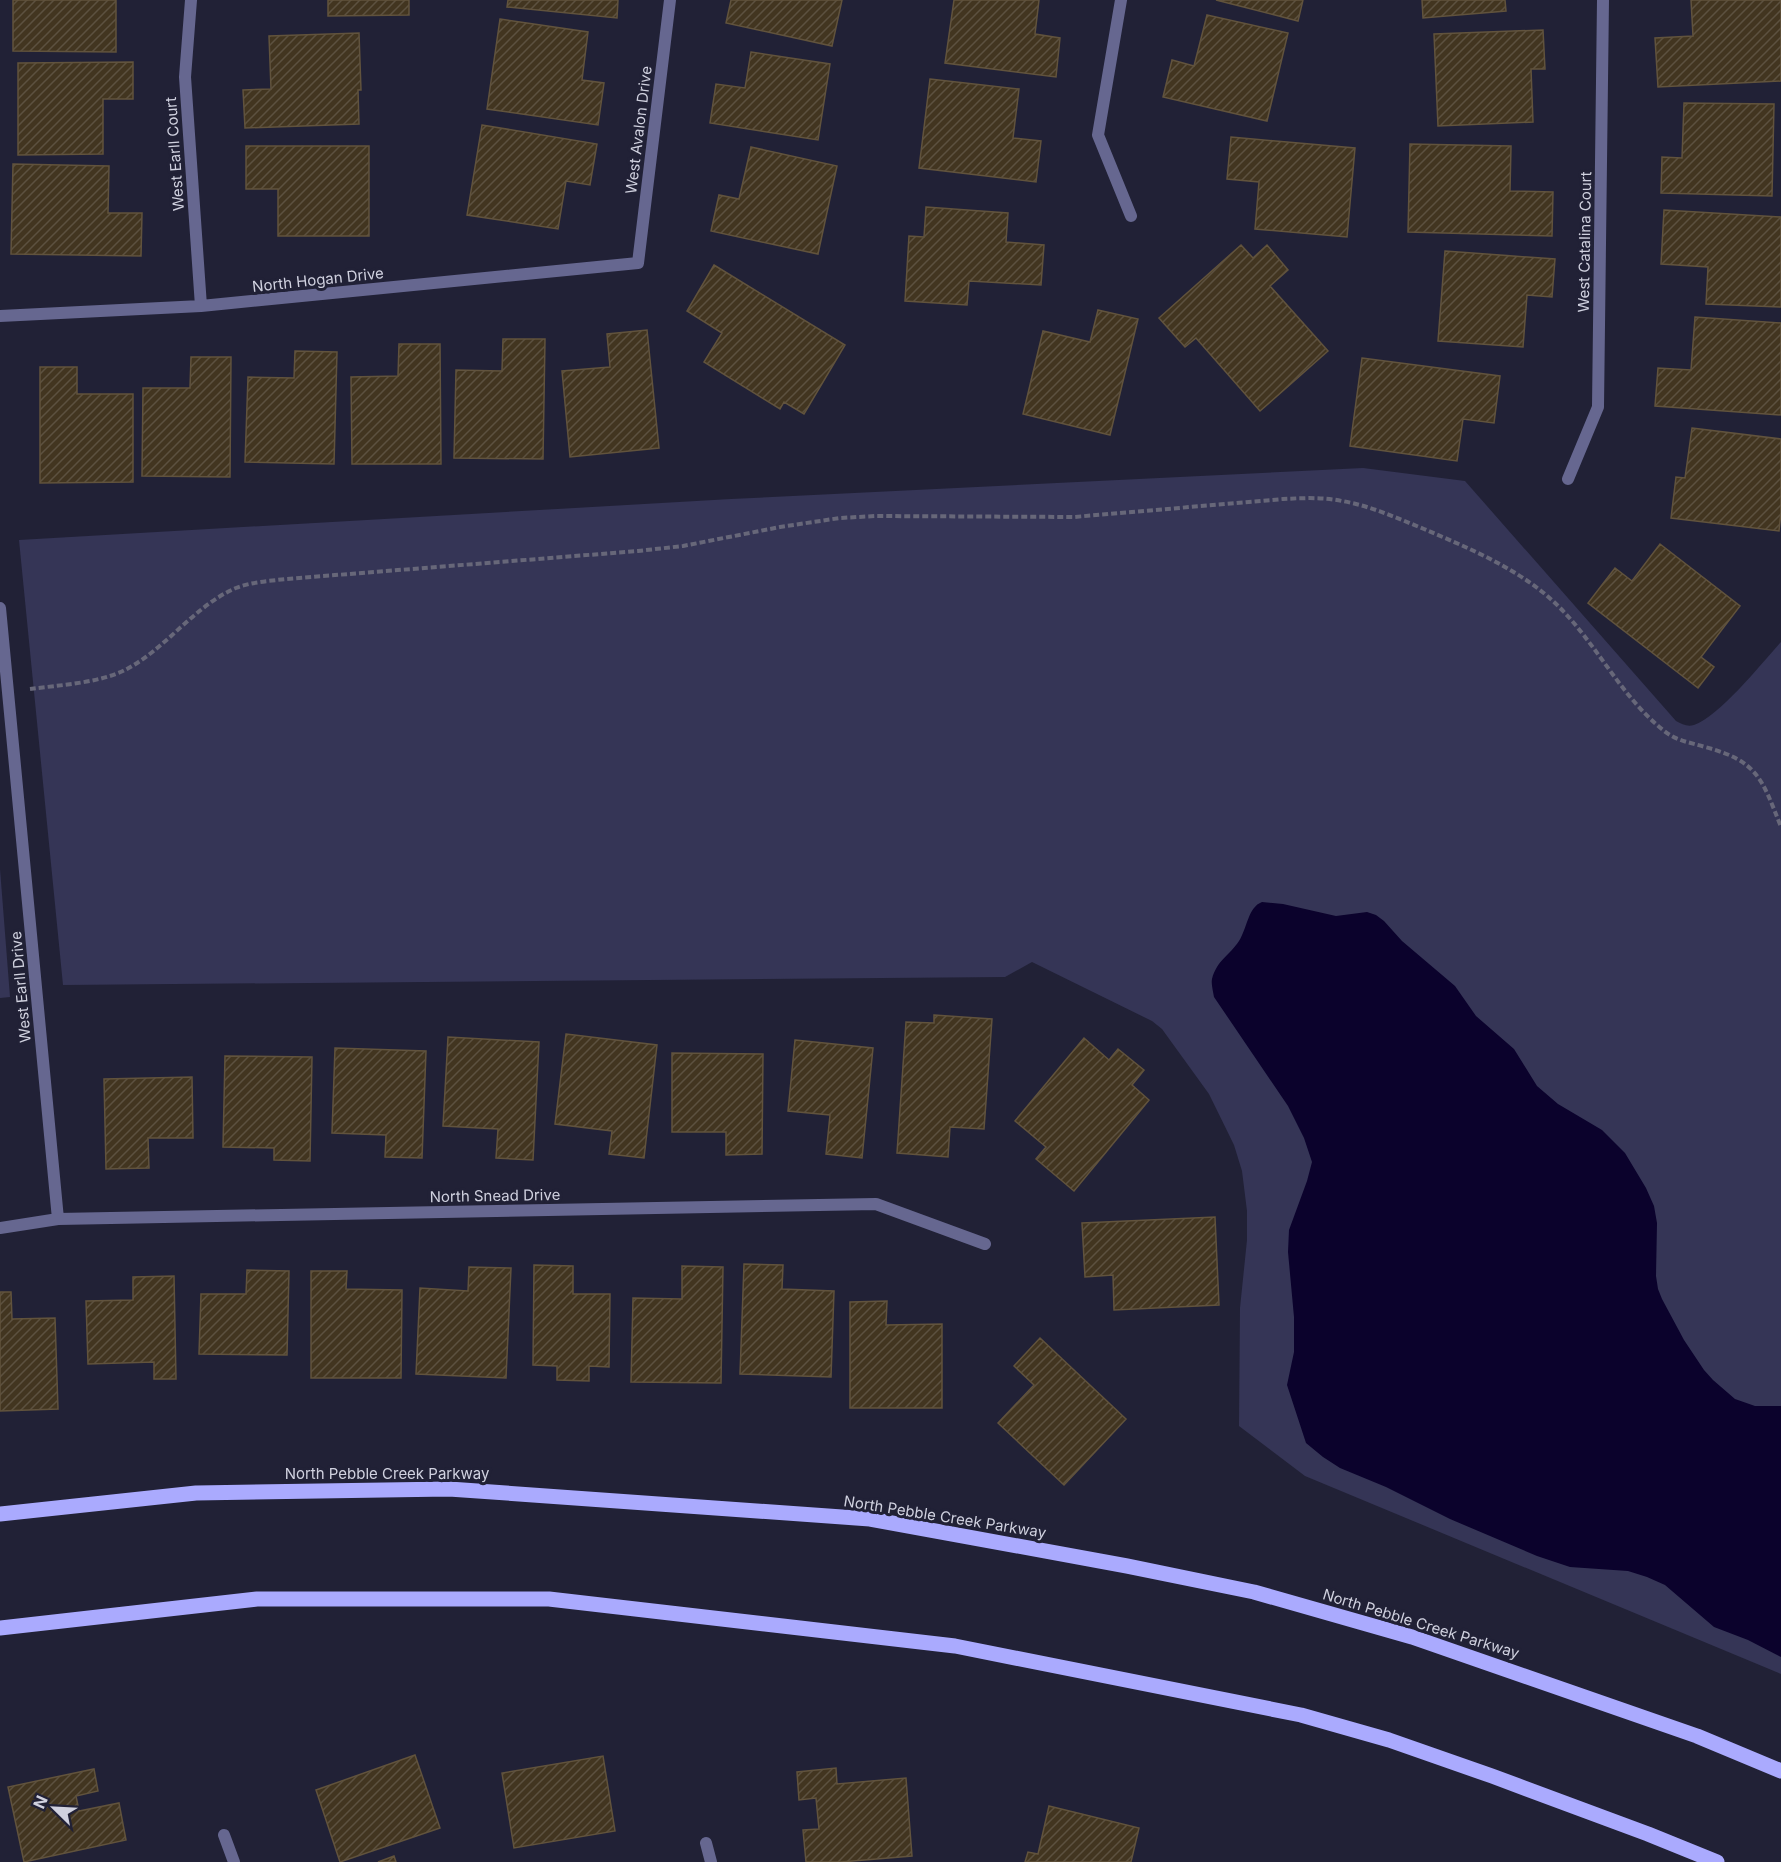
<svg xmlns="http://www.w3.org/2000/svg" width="1781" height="1862" font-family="Inter,sans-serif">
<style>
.grass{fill:#353556}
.water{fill:#0b022c}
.building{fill:url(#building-hatch);stroke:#61533d;stroke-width:1.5}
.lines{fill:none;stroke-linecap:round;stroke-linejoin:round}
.path{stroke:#676779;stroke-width:4;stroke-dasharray:6 3;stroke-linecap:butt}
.minor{stroke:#666790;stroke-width:12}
.primary{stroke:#aaaafe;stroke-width:15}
.labels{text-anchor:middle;stroke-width:6;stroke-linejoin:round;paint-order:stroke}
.street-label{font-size:15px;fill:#d0d1df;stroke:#212136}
</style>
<defs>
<pattern id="building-hatch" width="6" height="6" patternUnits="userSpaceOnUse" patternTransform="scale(1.5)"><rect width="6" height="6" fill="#423520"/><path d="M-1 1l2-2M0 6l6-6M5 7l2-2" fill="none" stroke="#5c5140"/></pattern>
</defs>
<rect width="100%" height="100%" fill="#212136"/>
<path class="grass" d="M1363,468l102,13 211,240c6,3 11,6 18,4 25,-8 68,-62 87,-83v1032l-476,-198 -66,-50 1,-118 7,-68v-29l-5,-40 -8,-26 -25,-51 -47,-65 -10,-8 -120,-59 -27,15 -942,8 -44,-445 712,-41z
M0,869l10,128 -10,1z"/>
<path class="water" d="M1262,902l21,2 53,12 31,-4 9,3 8,6 18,20 53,45 21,30 38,33 23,37 21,18 44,26 23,23 21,35 8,18 3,17 -1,53 2,13 4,10 22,41 20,30 9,10 22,19 20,7h26v251l-33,-17 -34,-13 -49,-42 -18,-8 -19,-6 -58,-4 -33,-11 -87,-37 -64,-32 -46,-19 -17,-11 -17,-14 -19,-58 7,-33v-35l-6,-65 1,-22 18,-49 5,-19 -8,-24 -16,-32 -74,-109c-1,-6 -3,-13 -2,-18 5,-19 18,-24 27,-38 8,-12 9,-34 23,-39z"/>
<path class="building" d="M13,0h103v52l-103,-1z
M328,0h81v15l-81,1z
M508,0h110l-1,18 -110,-11z
M731,0h111l-10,46 -106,-23z
M954,0h85l-4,34 25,4 -4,39 -111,-14z
M1216,0h87l-5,21z
M1422,0h83l1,11 -83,7z
M1691,0h90v81l-123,6 -3,-49 38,-2z
M1207,15l81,18 -21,88 -104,-24 9,-37 22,6z
M500,19l88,13 -6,48 22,3 -6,42 -111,-16z
M1543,30l2,39h-14l2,53 -95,4 -4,-92z
M359,33l2,57h-3l1,34 -114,4 -2,-38 28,-1 -2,-53z
M751,52l79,12 -12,76 -108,-17 6,-39 29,4z
M133,62v37h-30v55l-85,1v-92z
M930,79l89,10 -6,49 28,3 -5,41 -117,-14z
M1684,103l90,1 -2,92 -111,-3 1,-36 20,1z
M482,125l115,19 -7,41 -24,-4 -8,48 -91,-14z
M1231,137l124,11 -8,89 -92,-8 4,-47 -32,-3z
M1410,144l101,2 -1,45 43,1 -1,44 -144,-4z
M246,146h123v90h-91v-47h-32z
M751,147l86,19 -19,88 -107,-23 8,-36 20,4z
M13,164l96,2 -1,47h34l-1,43 -130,-2z
M926,207l82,6 -2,29 38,3 -3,40 -72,-4 -2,24 -62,-4 4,-65 15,1z
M1664,210l117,7v90l-75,-3 2,-37 -47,-3z
M1241,245l12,13 14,-13 21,25 -18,16 58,65 -68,60 -64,-73 -11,9 -26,-29z
M1445,251l110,8 -3,38 -25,-2 -4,52 -85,-6z
M714,265l131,80 -41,69 -20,-12 -4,7 -76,-47 18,-29 -35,-22z
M1098,310l40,9 -28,116 -87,-21 20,-83 47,11z
M1695,317l86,6v92l-126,-9 3,-38 33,2z
M647,330l12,118 -89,9 -8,-86 48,-4 -3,-33z
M503,339h42l-2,120 -89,-1 2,-88 46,1z
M399,344h41l1,120h-89l-1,-87 47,-1z
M295,351l42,1 -3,112 -89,-2 3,-85 46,1z
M191,357h40l-1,120 -88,-1 1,-88h47z
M1362,358l138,18 -6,47 -31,-4 -6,42 -107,-15z
M40,367h37v27h56v88l-93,1z
M1692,428l89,11v73l-2,19 -108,-13 5,-41 9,1z
M1660,544l80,62 -39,51 13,10 -16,21 -110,-85 27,-35 17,13z
M934,1015l58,4 -8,110 -34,-2 -2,30 -51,-4 9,-131 28,1z
M566,1034l91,11 -13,113 -35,-4 3,-23 -57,-7z
M448,1037l91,5 -6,118 -37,-2 2,-29 -55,-3z
M1084,1038l25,22 9,-11 26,21 -12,15 17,15 -75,91 -38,-32 10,-12 -31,-26z
M795,1040l78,8 -11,110 -36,-4 4,-39 -42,-4z
M335,1048l91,3 -4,107 -37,-1 1,-22 -54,-2z
M672,1053l91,1 -1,100 -36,1v-23h-54z
M225,1056l87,1 -2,104 -36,-1v-12l-51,-1z
M192,1077l1,61h-45l1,30 -43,1 -2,-90z
M1215,1217l4,88 -105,5 -1,-35 -28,2 -3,-54z
M744,1264l39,1 -1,24 52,2 -3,86 -91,-3z
M534,1265l39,1v28h37l-1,73 -20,-1v15l-32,-1v-14l-24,-1z
M682,1266l41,1 -2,116 -90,-1 2,-84 49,1z
M469,1267l42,1 -5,110 -90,-4 4,-86 48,3z
M247,1270l42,1 -2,84 -88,-1 2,-60h45z
M311,1271h36l-1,18 56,1 -1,88h-90z
M174,1276l2,103h-22v-17l-66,2 -2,-63 47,-1v-23z
M0,1292h11l1,27 43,-1 3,91 -58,2z
M887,1301l-1,24 56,-1v84h-92v-106z
M1040,1338l86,81 -62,66 -66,-62 36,-38 -20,-19z
M415,1755l25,73 -100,34 -24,-72z
M603,1756l12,75 -101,17 -12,-75z
M836,1768l1,16 69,-6 6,78 -71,6h-35l-3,-32 16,-1 -3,-31 -17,2 -2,-28z
M94,1769l4,22 -22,5 3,15 40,-8 7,37 -102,22 -16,-75z
M1049,1806l90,22 -8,34h-106l3,-10 10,2z
M394,1856l2,6h-18z"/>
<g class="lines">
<path class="path" d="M30,689c30,-4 69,-6 95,-19 41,-21 70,-65 111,-82 15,-6 33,-7 50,-9l352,-28 45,-5 97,-19 60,-9 35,-2 199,1 209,-18c19,-1 40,-2 59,2 29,5 55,17 82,28 49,21 103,43 140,83 35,37 59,86 99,118 13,11 26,12 42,17 53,14 57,32 76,80"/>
<path class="minor" d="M191,0l-6,77 16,229
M1121,0l-23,135 33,81
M0,316l201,-10 437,-43 32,-263
M1568,479l30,-72 5,-407
M0,608l58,611
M0,1228l58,-9 818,-15 109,40
M224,1835l10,27
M706,1843l5,19"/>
<path class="primary" d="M0,1514l196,-21 253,-4 421,30 257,47 127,26 158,45 285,99 84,35
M0,1628l257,-29h292l406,47 346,69 88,25 103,36 156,58 69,28"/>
</g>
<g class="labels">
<g class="street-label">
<text transform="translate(639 130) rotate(-83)" y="5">West Avalon Drive</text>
<text transform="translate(175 154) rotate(-94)" y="5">West Earll Court</text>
<text transform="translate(1585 242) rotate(-89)" y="5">West Catalina Court</text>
<text transform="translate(318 280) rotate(-6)" y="5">North Hogan Drive</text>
<text transform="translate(21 987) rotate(-95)" y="5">West Earll Drive</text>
<text transform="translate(495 1196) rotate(-1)" y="5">North Snead Drive</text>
<text x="387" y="1479">North Pebble Creek Parkway</text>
<text transform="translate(945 1517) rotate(9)" y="5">North Pebble Creek Parkway</text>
<text transform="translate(1421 1624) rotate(17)" y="5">North Pebble Creek Parkway</text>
</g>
</g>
<g transform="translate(54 1808) rotate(294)" stroke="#212136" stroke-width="4.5" paint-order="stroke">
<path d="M0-4.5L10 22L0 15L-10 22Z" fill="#d0d1df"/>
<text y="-9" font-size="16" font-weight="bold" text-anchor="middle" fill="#d0d1df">N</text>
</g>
</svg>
